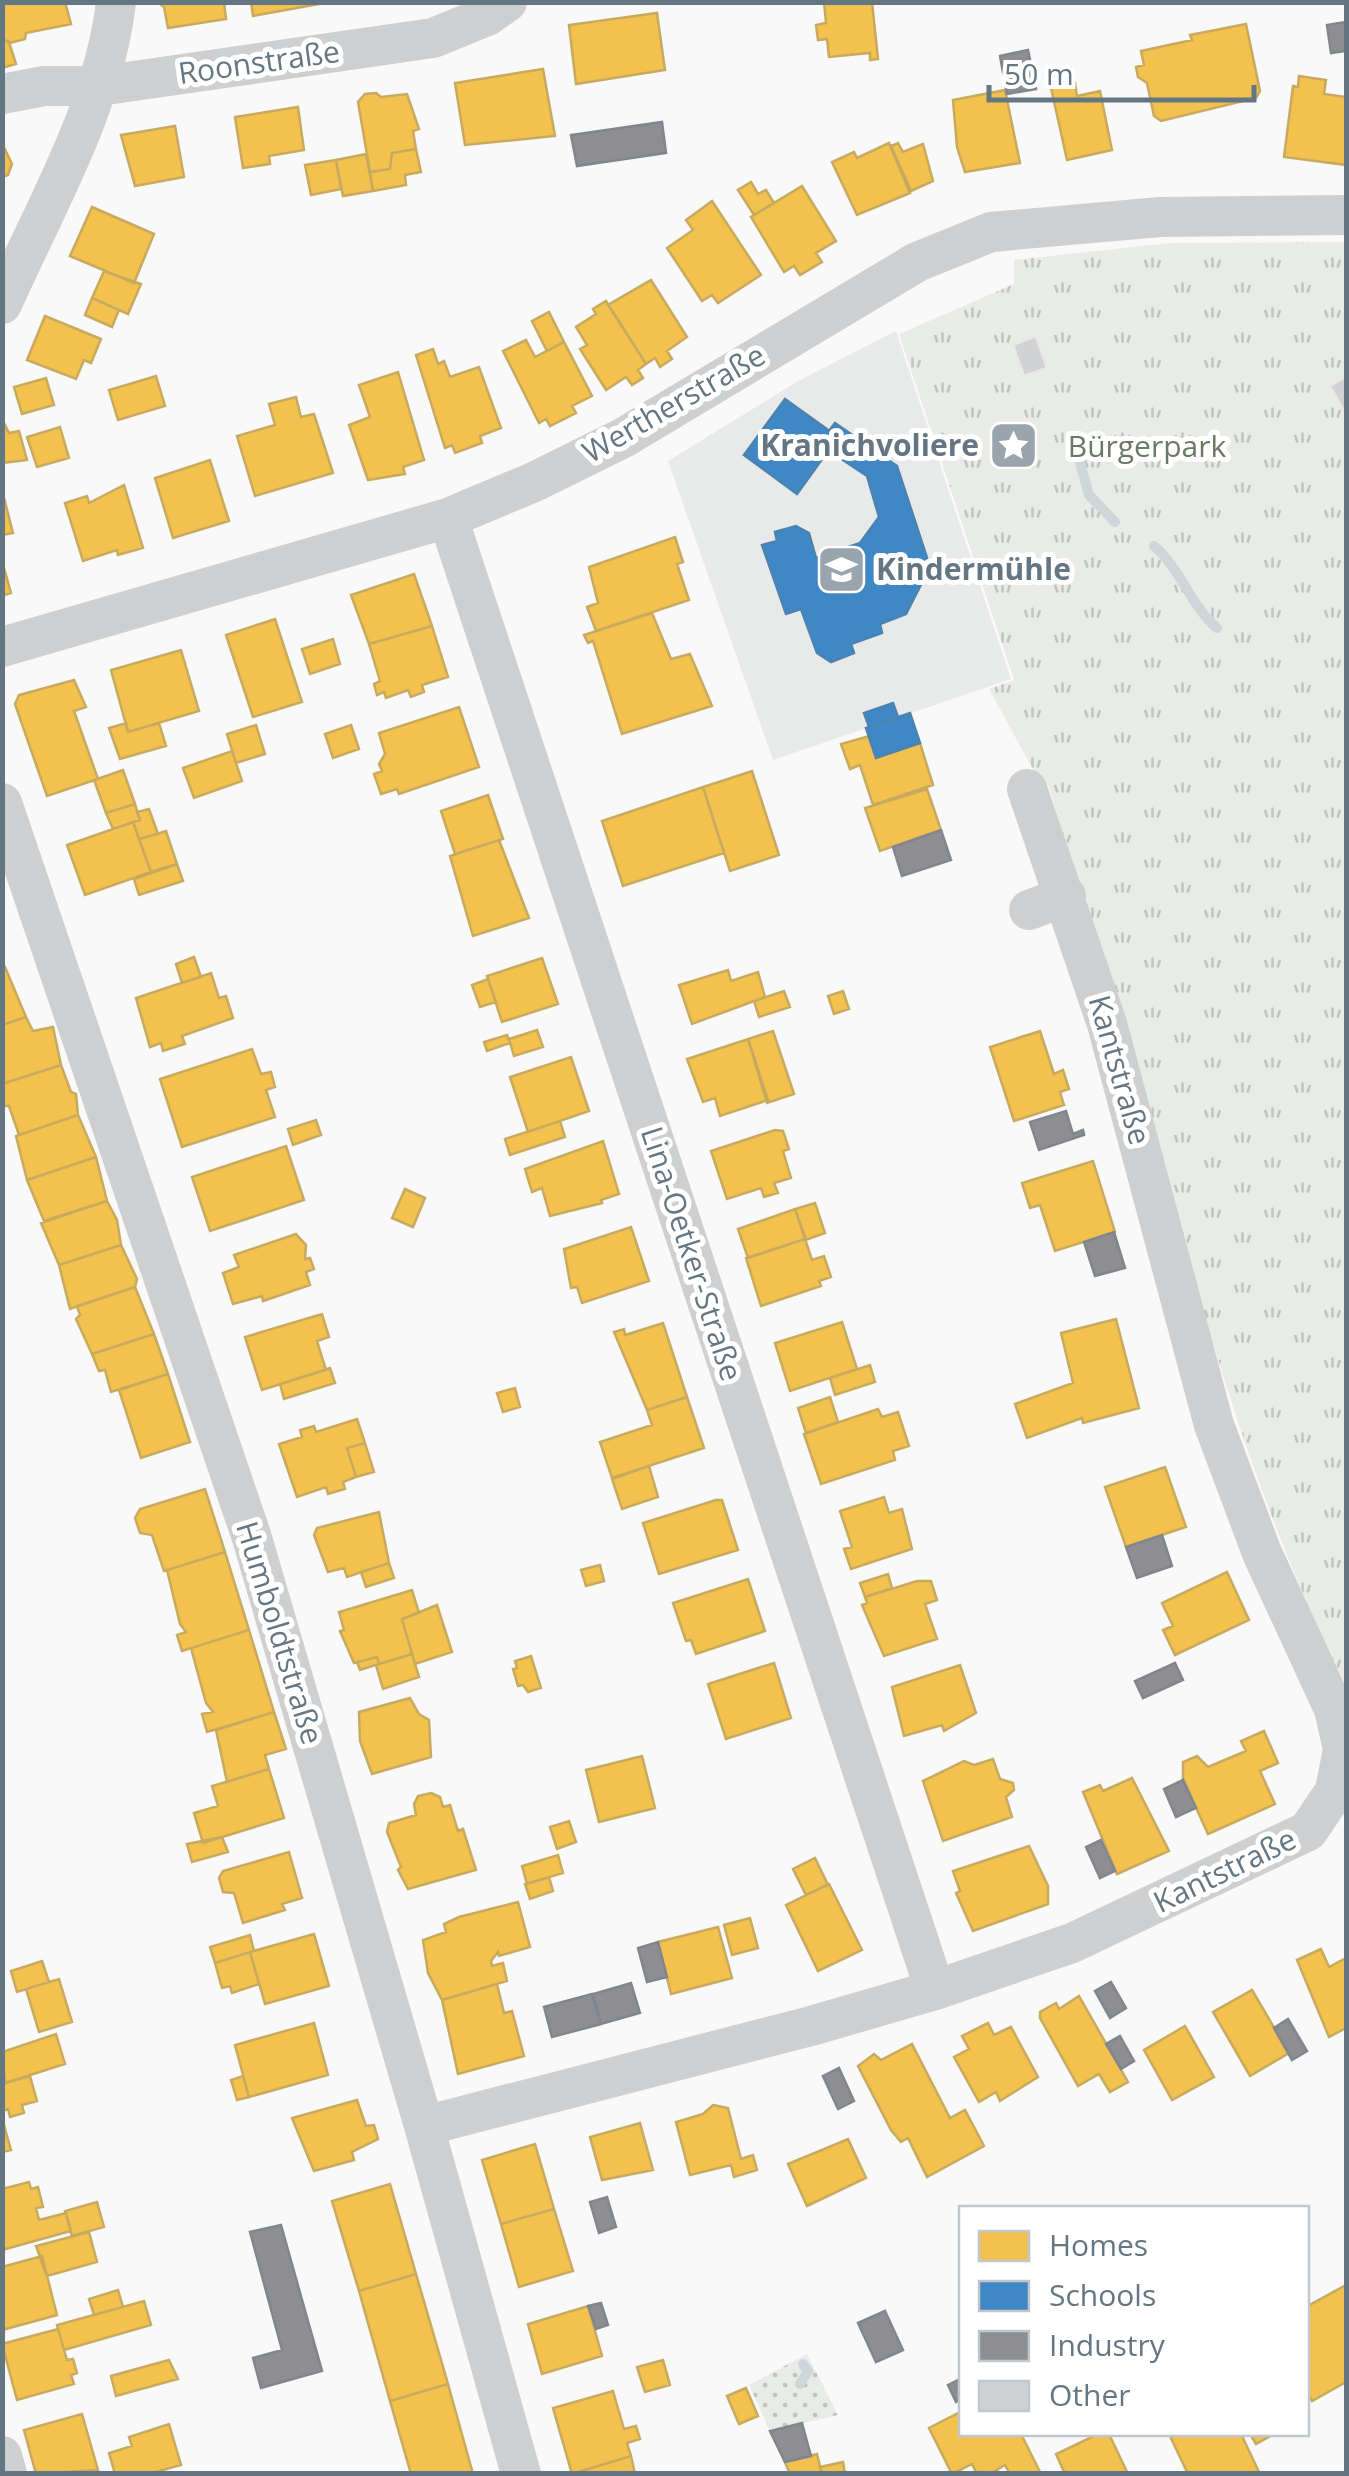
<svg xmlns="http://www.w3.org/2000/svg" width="1349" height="2476" font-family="'Open Sans',sans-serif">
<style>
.built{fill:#e8e9e9}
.grass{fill:url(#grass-dots)}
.park{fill:url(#park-tufts)}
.homes{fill:#f2c14e;stroke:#c8aa5e;stroke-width:2.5}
.schools{fill:#3f88c5;stroke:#4a83b1;stroke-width:2.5}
.industry{fill:#8d8d92;stroke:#81868e;stroke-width:2.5}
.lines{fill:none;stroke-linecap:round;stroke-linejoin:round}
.stream{stroke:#ced6d9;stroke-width:10}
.building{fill:#d0d2d3;stroke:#e8e8e8;stroke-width:2.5}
.street{stroke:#cecfd0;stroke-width:40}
.labels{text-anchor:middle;stroke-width:10;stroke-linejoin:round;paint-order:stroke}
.street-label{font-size:30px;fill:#657683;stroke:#fff}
.poi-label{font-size:30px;font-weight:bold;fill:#657683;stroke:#fff;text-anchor:end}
.park-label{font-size:30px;fill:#687a64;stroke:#fff}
</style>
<defs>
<pattern id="grass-dots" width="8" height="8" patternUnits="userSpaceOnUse" patternTransform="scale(2.5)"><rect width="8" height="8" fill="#e8ebe6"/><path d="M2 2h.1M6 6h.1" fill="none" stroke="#c0c3c0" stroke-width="1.8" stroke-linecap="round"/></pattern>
<pattern id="park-tufts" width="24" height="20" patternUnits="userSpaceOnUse" patternTransform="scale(2.5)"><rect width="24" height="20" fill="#e8ebe6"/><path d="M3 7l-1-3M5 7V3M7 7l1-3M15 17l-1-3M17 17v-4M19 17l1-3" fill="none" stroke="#c0c3c0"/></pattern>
</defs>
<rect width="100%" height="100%" fill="#f9f9f9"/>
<path class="built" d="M896,331l115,348 -238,81 -105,-299 130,-80z"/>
<path class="grass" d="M807,2354l31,61 -68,16 -21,-46z"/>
<path class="park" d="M1346,242v1443c-107,-212 -155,-420 -218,-646 -24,-85 -54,-169 -80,-254l-6,1 -53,-97 25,-9 -115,-346 115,-50v-24l156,-17z"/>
<path class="homes" d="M2,2h63l6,22 -45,9 -1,6 -15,4 -8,-4z
M224,2l2,17 -58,9 -4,-21 -7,-5z
M251,2h79l-77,14z
M824,2h48l6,57 -8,1v-7l-41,4 -2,-18 -9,1 -2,-15 10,-2z
M657,13l8,57 -89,14 -7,-59z
M1246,24l14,67 -4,7 -95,23 -7,-5 -7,-33 -9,-6 -2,-10 8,-2 -3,-14 51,-11 -2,-5z
M2,39l7,3 7,22 -14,4z
M543,69l12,67 -90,9 -10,-62z
M1299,76l27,4 -2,14 22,3v68l-62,-8 9,-71 5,1z
M1075,83l2,13 23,-5 12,59 -45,10 -16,-72z
M1005,90l15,73 -55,9 -8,-25 -4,-47z
M376,93l5,4 26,-3 12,35 -6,2 3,18 -24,4 -2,16 -20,3 -12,-70 7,-8z
M298,107l6,43 -35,6 1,8 -27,4 -8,-51z
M175,126l9,51 -49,9 -14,-51z
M2,143l10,21 -4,11 -6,2z
M889,143l21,50 -53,22 -25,-53 22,-10 3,6z
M898,143l5,9 20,-8 10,37 -22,10 -20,-45z
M416,149l5,23 -16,3 1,10 -33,6 -3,-19 20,-3 2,-16z
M366,154l7,37 -30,5 -7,-36z
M336,160l5,29 -30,6 -6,-30z
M751,182l7,12 8,-4 8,13 -20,12 -16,-25z
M802,186l34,55 -20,12 6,9 -22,13 -6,-9 -10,6 -33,-55z
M712,201l49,74 -43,28 -6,-8 -10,6 -35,-53 26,-18 -7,-10z
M92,207l62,27 -20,49 -64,-27z
M104,271l37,13 -13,30 -36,-16z
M651,280l36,57 -20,14 5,8 -12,8 -5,-9 -9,6 -38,-59z
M92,298l27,12 -7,17 -27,-12z
M606,301l40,63 -8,6 5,8 -11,7 -6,-8 -20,13 -26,-41 7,-4 -11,-18 20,-13 -3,-5z
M549,312l15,30 -17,9 -15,-30z
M45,316l56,23 -10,24 -7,-3 -8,19 -49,-19z
M526,340l9,17 29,-15 28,54 -20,10 4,7 -26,13 -4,-7 -7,4 -36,-72z
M433,349l5,15 6,-3 6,16 29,-10 22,61 -21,8 2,7 -27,10 -3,-8 -7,3 -29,-93z
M398,372l26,88 -21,7 2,7 -37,6 -19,-55 21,-8 -11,-32z
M156,376l9,30 -47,14 -9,-30z
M46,378l8,27 -32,9 -8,-27z
M296,397l5,20 13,-3 19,59 -78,23 -18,-60 38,-11 -6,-21z
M2,419l7,14 10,-2 8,29 -25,3z
M60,427l9,31 -32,9 -10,-30z
M210,460l19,61 -56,17 -18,-60z
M124,485l19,63 -25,7 -1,-5 -34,11 -18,-58 22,-7 2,7z
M2,490l11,43 -11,2z
M675,537l8,25 -6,2 12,36 -93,31 -9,-24 11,-4 -9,-36z
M2,561l9,32 -9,3z
M414,574l18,52 -63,18 -18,-49z
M652,613l19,46 19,-5 22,52 -90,28 -29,-93 -5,2 -4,-8z
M275,619l27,83 -49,15 -27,-82z
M432,626l16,51 -26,8 2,7 -13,5 -3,-7 -22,8 -2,-6 -7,3 -3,-11 6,-3 -11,-37z
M333,639l7,25 -30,10 -8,-25z
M181,650l18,61 -71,21 -17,-62z
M74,680l12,27 -12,4 24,68 -51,17 -32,-92 4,-9z
M459,707l20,60 -80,27 -2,-5 -16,5 -7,-20 8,-3 -3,-7 6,-10 -6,-21z
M126,723l2,9 31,-9 7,23 -46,13 -11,-31z
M256,725l9,29 -29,9 -9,-29z
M351,725l8,24 -26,9 -8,-24z
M869,736l7,22 44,-15 13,42 -60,20 -13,-40 -10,4 -9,-25z
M232,751l10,30 -48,17 -11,-30z
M123,770l12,34 -29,9 -12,-33z
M752,771l27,84 -49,16 -27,-84z
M703,787l21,66 -101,33 -21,-65z
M927,789l14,41 -61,21 -15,-43z
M488,795l15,44 -48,15 -14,-43z
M135,804l5,16 -27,9 -7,-16z
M149,809l9,25 -19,5 -6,-17 7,-2 -3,-8z
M133,822l18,50 -66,23 -18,-50z
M166,831l11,33 -26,8 -12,-33z
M499,840l30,78 -56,18 -23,-80z
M177,864l6,17 -44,14 -5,-16z
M194,957l7,20 -19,6 -6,-19z
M542,958l16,46 -56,18 -15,-46z
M5,967l21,50 -24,8v-57z
M728,970l3,11 27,-9 7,25 -73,27 -13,-39z
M211,973l8,25 7,-2 7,22 -51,18 3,8 -22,7 -2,-8 -11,4 -14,-49z
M488,979l8,23 -16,5 -8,-22z
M784,991l6,16 -31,10 -5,-16z
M843,991l6,18 -15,5 -6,-18z
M26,1017l7,14 20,-4 8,38 -59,19v-59z
M537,1030l6,17 -29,9 -5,-17z
M773,1031l21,63 -27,9 -19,-64z
M1040,1031l14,43 9,-4 6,19 -9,3 4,13 -50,16 -24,-74z
M507,1035l3,8 -23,8 -3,-9z
M748,1039l20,61 -48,16 -5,-18 -12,4 -16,-43z
M252,1049l9,25 10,-2 4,15 -9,3 9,27 -93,30 -22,-68z
M571,1057l18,54 -61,21 -18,-55z
M61,1065l10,27 5,2 2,21 -59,20 -10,-29h-7v-22z
M78,1115l18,42 -69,23 -11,-44z
M316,1120l5,15 -28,10 -5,-16z
M560,1121l5,16 -55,18 -5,-16z
M775,1130l8,1 6,18 -6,2 8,27 -17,5 4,10 -14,4 -3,-9 -34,11 -16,-48z
M603,1141l16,53 -18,6 1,3 -52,13 -8,-28 -10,4 -7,-23z
M286,1146l18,54 -94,31 -18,-54z
M96,1157l11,44 -63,20 -17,-41z
M1093,1161l22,71 -60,19 -15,-46 -10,3 -8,-25z
M405,1189l20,9 -12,29 -21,-9z
M107,1201l10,19 4,25 -62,20 -18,-42z
M815,1203l10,30 -19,7 -11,-31z
M795,1209l10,30 -57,19 -10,-29z
M631,1227l18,54 -67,22 -5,-16 -6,1 -7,-39z
M296,1234l10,11 -1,14 5,-1 4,11 -8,3 4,13 -47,16 -1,-5 -29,8 -10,-31 16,-6 -5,-12z
M805,1239l7,21 12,-4 7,21 -12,4 2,5 -60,20 -15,-48z
M121,1245l16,34 -2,8 -65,22 -11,-44z
M135,1287l19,47 -62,20 -16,-35 4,-4 -3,-9z
M322,1314l7,23 -12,4 9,29 -64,20 -17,-53z
M1116,1319l23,89 -56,15 -1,-5 -55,20 -12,-34 58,-21 -12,-50z
M842,1322l15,47 -67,22 -15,-48z
M663,1323l24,74 -40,13 -33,-78 10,-3 1,6z
M154,1334l14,40 -57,18 -6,-22 -6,1 -7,-17z
M870,1365l5,17 -40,13 -5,-17z
M330,1368l5,15 -51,16 -4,-15z
M168,1374l22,68 -49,16 -22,-68z
M515,1388l5,19 -17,5 -6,-19z
M687,1397l17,51 -92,30 -12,-36 52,-17 -5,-15z
M830,1397l8,25 -32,11 -8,-25z
M878,1409l4,8 16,-5 11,34 -16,5 2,9 -74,24 -17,-50z
M357,1419l8,24 -18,5 9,29 -13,5 2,7 -17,5 -2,-7 -29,10 -18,-53 23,-7 -2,-7 14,-4 2,6z
M365,1443l9,29 -18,5 -9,-29z
M649,1466l9,31 -36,12 -10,-30z
M1165,1467l21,60 -60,20 -21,-60z
M205,1489l20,63 -61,19 -12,-36 -12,-2 -5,-15 5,-9z
M884,1497l5,16 13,-4 10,40 -61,20 -7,-20 8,-2 -12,-36z
M716,1500h6l16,50 -79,24 -16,-51z
M379,1512l10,51 -42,14 -3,-9 -16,4 -14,-37 3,-7z
M225,1552l24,78 -67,21 -5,-16 9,-3 -6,-8 -13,-54z
M389,1563l5,15 -28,9 -5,-15z
M600,1565l4,16 -18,5 -5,-16z
M1227,1572l22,48 -74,35 -12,-25 10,-4 -11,-23z
M888,1574l4,14 -27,9 -5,-14z
M748,1579l17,52 -69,23 -5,-14 -5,1 -13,-38z
M917,1581h14l6,19 -12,4 12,35 -53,17 -22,-51 5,-2 -2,-6z
M412,1590l7,23 -17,6 10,35 -33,10 -2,-7 -23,6 -14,-32 4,-1 -5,-18z
M437,1605l15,47 -37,12 -13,-45z
M249,1630l25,82 -67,20 -5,-18 11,-2 -7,-9 -15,-55z
M412,1654l7,23 -36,12 -7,-24z
M531,1656l10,32 -13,4 -5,-7 -5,1 -5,-17 4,-1 -2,-7z
M377,1657l2,7 -19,6 -3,-8z
M774,1663l17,55 -65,21 -18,-55z
M960,1665l16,48 -32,18 -2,-6 -38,11 -12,-49z
M410,1698l9,16 10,6 2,37 -59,17 -12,-33 -1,-29z
M274,1712l12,37 -21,6 4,14 -42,13 -11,-52z
M1264,1731l14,32 -18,8 15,33 -67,30 -25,-55v-17l14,-6 11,11 38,-16 -5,-10z
M642,1756l13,52 -56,14 -13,-52z
M993,1759l7,20 13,4 1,7 -8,7 6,20 -69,24 -20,-60 41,-20 10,4z
M269,1769l15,49 -81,25 -9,-30 24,-7 -6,-20z
M1132,1778l37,73 -52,23 -34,-82 17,-7 3,6z
M431,1793l9,4 3,10 7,-2 8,26 5,-2 13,41 -68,19 -10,-19 3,-3 -14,-35 2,-9 27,-8 -2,-11 4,-8z
M569,1821l7,21 -19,7 -7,-22z
M222,1837l6,15 -36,10 -5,-18z
M1029,1846l19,40v18l-75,27 -17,-38 4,-2 -7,-20z
M289,1852l13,46 -20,6 3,6 -42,13 -9,-30 -11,-1 -4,-14 4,-7z
M558,1855l5,18 -36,11 -5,-18z
M815,1858l13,27 -22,10 -13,-26z
M549,1877l4,14 -23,8 -5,-15z
M829,1884l33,66 -44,21 -32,-66z
M518,1902l12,45 -31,9 -1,-4 -7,9 1,5 11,-3 4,18 -65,19 -14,-27 -5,-33 23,-8 -2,-8 15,-7z
M750,1918l8,30 -26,7 -8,-30z
M718,1927l14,51 -61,16 -13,-52z
M314,1934l15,52 -64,18 -15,-52z
M250,1935l4,16 -39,12 -5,-16z
M1321,1949l8,18 17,-9v70l-17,9 -32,-77z
M250,1952l9,32 -27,9 -2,-7 -8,2 -7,-25z
M42,1961l7,21 -32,10 -6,-21z
M59,1979l13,43 -33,10 -13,-43z
M497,1984l7,29 8,-2 12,45 -66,18 -16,-74z
M1252,1990l37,63 -39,23 -37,-64z
M1079,1996l49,86 -18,10 -11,-18 -21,12 -38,-68v-6l16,-9 3,6z
M314,2023l14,52 -79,22 -14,-52z
M988,2023l6,12 17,-8 27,50 -38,24 -4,-9 -17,10 -25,-45 15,-8 -7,-13z
M1185,2026l29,51 -42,23 -28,-50z
M56,2034l9,30 -60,19 -3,-31z
M912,2044l38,74 15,-8 19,36 -57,31 -19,-39 -7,4 -10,-12 -33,-64 16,-12 7,6z
M30,2076l7,25 -15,4 2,8 -14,4 -2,-8 -6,2v-27z
M243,2076l6,21 -12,3 -6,-20z
M357,2100l9,26 8,-1 4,14 -26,13 2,8 -40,11 -22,-53z
M713,2105l15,3 13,51 12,-4 4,15 -23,7 -3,-12 -41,10 -14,-53 27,-8z
M2,2118l9,32 -9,2z
M640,2123l13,47 -51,10 -12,-43z
M848,2139l18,39 -59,28 -19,-42z
M535,2144l19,65 -53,15 -19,-64z
M29,2182l2,7 7,-2 5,20 -7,1 3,12 27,-7 5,18 -69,19v-61z
M390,2184l26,90 -57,17 -27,-90z
M97,2202l7,25 -32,9 -7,-25z
M554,2209l19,62 -54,16 -18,-63z
M89,2232l8,30 -50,14 -11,-30z
M42,2256l15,59 -55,15v-63z
M416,2274l32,110 -58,17 -31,-110z
M1346,2285v97l-34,19 -6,-10v-84z
M118,2290l5,17 -29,8 -5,-16z
M144,2301l7,24 -87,25 -7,-25z
M588,2306l14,50 -60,18 -14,-50z
M58,2329l9,31 6,-1 4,14 -6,2 3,9 -57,16 -15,-56z
M169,2360l9,19 -62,17 -5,-20z
M663,2360l7,25 -25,7 -8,-25z
M448,2384l25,90h-62l-21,-73z
M746,2388l12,28 -19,8 -12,-28z
M613,2391l11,38 12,-3 4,13 -13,4 4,13 -59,18 -19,-66z
M962,2411v23h59l20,40h-31l-5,-9 -15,9h-13l-5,-10 -20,10 -23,-46z
M82,2414l16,56 -62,4 -12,-44z
M169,2424l12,41 -25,7 -41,2 -6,-21 23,-7 -3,-9z
M1098,2434h11l19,40h-63l-9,-20z
M1169,2434h72l19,40h-72z
M1250,2434h24l-18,10z
M817,2454l5,20h-32l-5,-12z
M631,2456l4,18h-63z
M843,2462l2,12h-23l-2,-7z"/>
<path class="schools" d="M785,399l53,38 -41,57 -53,-39z
M835,423l62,43 33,101 -24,47 -26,10 2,9 -31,11 3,9 -23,9 -14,-9 -16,-44 -15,5 -24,-69 15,-4 -2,-9 21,-6 13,7 7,25 44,-15 19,-26 -12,-41 -39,-26 10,-13 -9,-6z
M893,703l5,14 -29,10 -5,-14z
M910,713l10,30 -44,15 -10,-30z"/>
<path class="industry" d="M1346,22v29l-15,2 -4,-28z
M1028,50l8,39 -29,5 -7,-38z
M662,122l4,31 -89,13 -6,-31z
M941,830l10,30 -49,16 -9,-29z
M1066,1111l7,23 10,-4 1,5 -45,15 -9,-28z
M1114,1232l11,36 -30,8 -11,-34z
M1162,1535l10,31 -35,12 -11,-31z
M1175,1663l8,17 -40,18 -8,-17z
M1183,1780l13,28 -20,9 -12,-28z
M1101,1840l14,31 -15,7 -14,-31z
M658,1942l9,35 -20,5 -9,-34z
M1111,1982l15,26 -16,10 -15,-27z
M631,1983l9,30 -39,11 -8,-30z
M592,1994l9,30 -49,13 -8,-30z
M1288,2019l19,32 -15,9 -18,-32z
M1120,2036l14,25 -13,8 -15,-25z
M839,2068l15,33 -16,8 -15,-33z
M607,2197l9,30 -17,6 -9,-31z
M281,2225l41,146 -61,17 -8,-30 29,-8 -32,-118z
M601,2303l7,22 -12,4 -8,-23z
M885,2311l18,39 -27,12 -18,-39z
M962,2378v20l-6,4 -8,-17z
M802,2423l9,33 -26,6 -15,-31z"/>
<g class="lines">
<path class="stream" d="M1075,444l14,51 26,27
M1154,546c27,23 36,59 63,82
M800,2384l8,-13 -5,-7"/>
</g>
<path class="building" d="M1036,336l11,32 -23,8 -11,-31z
M1346,377v37l-16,-28z"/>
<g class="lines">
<path class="street" d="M2,94l42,-8h55l334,-48 54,-22 20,-14
M2,304c43,-97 102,-196 114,-302
M448,518l487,1472
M2,647l446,-129 86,-36 89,-44 294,-176 74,-30 169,-15 186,-2
M2,803l250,735 172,588 97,348
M1029,910l37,-14
M424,2126l387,-100 124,-36 137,-47 236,-112 27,-40 8,-42 -9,-40 -72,-156 -48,-128 -107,-401 -80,-235
M2,2456l5,18"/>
</g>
<defs>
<symbol id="sight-square" viewBox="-11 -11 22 22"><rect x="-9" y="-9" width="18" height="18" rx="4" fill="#99a4ac" stroke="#fff"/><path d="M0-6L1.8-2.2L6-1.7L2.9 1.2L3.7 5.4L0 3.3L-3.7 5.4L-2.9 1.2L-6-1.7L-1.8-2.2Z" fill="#fff"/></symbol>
<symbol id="school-square" viewBox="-11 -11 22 22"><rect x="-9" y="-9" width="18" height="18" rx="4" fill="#99a4ac" stroke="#fff"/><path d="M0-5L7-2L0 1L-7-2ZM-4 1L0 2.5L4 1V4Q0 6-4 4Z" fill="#fff"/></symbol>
</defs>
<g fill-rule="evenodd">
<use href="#sight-square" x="986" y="418" width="55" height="55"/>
<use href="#school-square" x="814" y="542" width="55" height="55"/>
</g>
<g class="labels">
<g class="street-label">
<text transform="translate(259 63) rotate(-8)" y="10">Roonstraße</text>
<text transform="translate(674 404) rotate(-30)" y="10">Wertherstraße</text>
<text transform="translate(1119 1070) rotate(74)" y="10">Kantstraße</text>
<text transform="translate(691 1254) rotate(72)" y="10">Lina-Oetker-Straße</text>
<text transform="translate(279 1633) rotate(73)" y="10">Humboldtstraße</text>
<text transform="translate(1225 1871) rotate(-26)" y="10">Kantstraße</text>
</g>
<g class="poi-label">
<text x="979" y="456">Kranichvoliere</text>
<text x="876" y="580" text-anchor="start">Kindermühle</text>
</g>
<g class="park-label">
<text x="1147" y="457">Bürgerpark</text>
</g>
</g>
<rect width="1349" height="2476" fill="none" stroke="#657683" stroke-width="10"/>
<rect x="959" y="2206" width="350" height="230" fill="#ffffff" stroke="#c1c8cd" stroke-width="2.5"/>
<rect x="979" y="2231" width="50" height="30" fill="#f2c14e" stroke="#c1c8cd" stroke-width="2.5"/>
<text x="1049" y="2256" font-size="30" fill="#657683">Homes</text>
<rect x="979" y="2281" width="50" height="30" fill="#3f88c5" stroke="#c1c8cd" stroke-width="2.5"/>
<text x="1049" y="2306" font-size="30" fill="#657683">Schools</text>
<rect x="979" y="2331" width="50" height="30" fill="#8d8d92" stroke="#c1c8cd" stroke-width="2.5"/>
<text x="1049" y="2356" font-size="30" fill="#657683">Industry</text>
<rect x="979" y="2381" width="50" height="30" fill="#d0d2d3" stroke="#c1c8cd" stroke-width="2.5"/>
<text x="1049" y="2406" font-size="30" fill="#657683">Other</text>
<path d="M989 85v15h265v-15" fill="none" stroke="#657683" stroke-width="5"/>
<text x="1004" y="85" font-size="30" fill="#657683" stroke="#ffffff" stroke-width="8" paint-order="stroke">50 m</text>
</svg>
